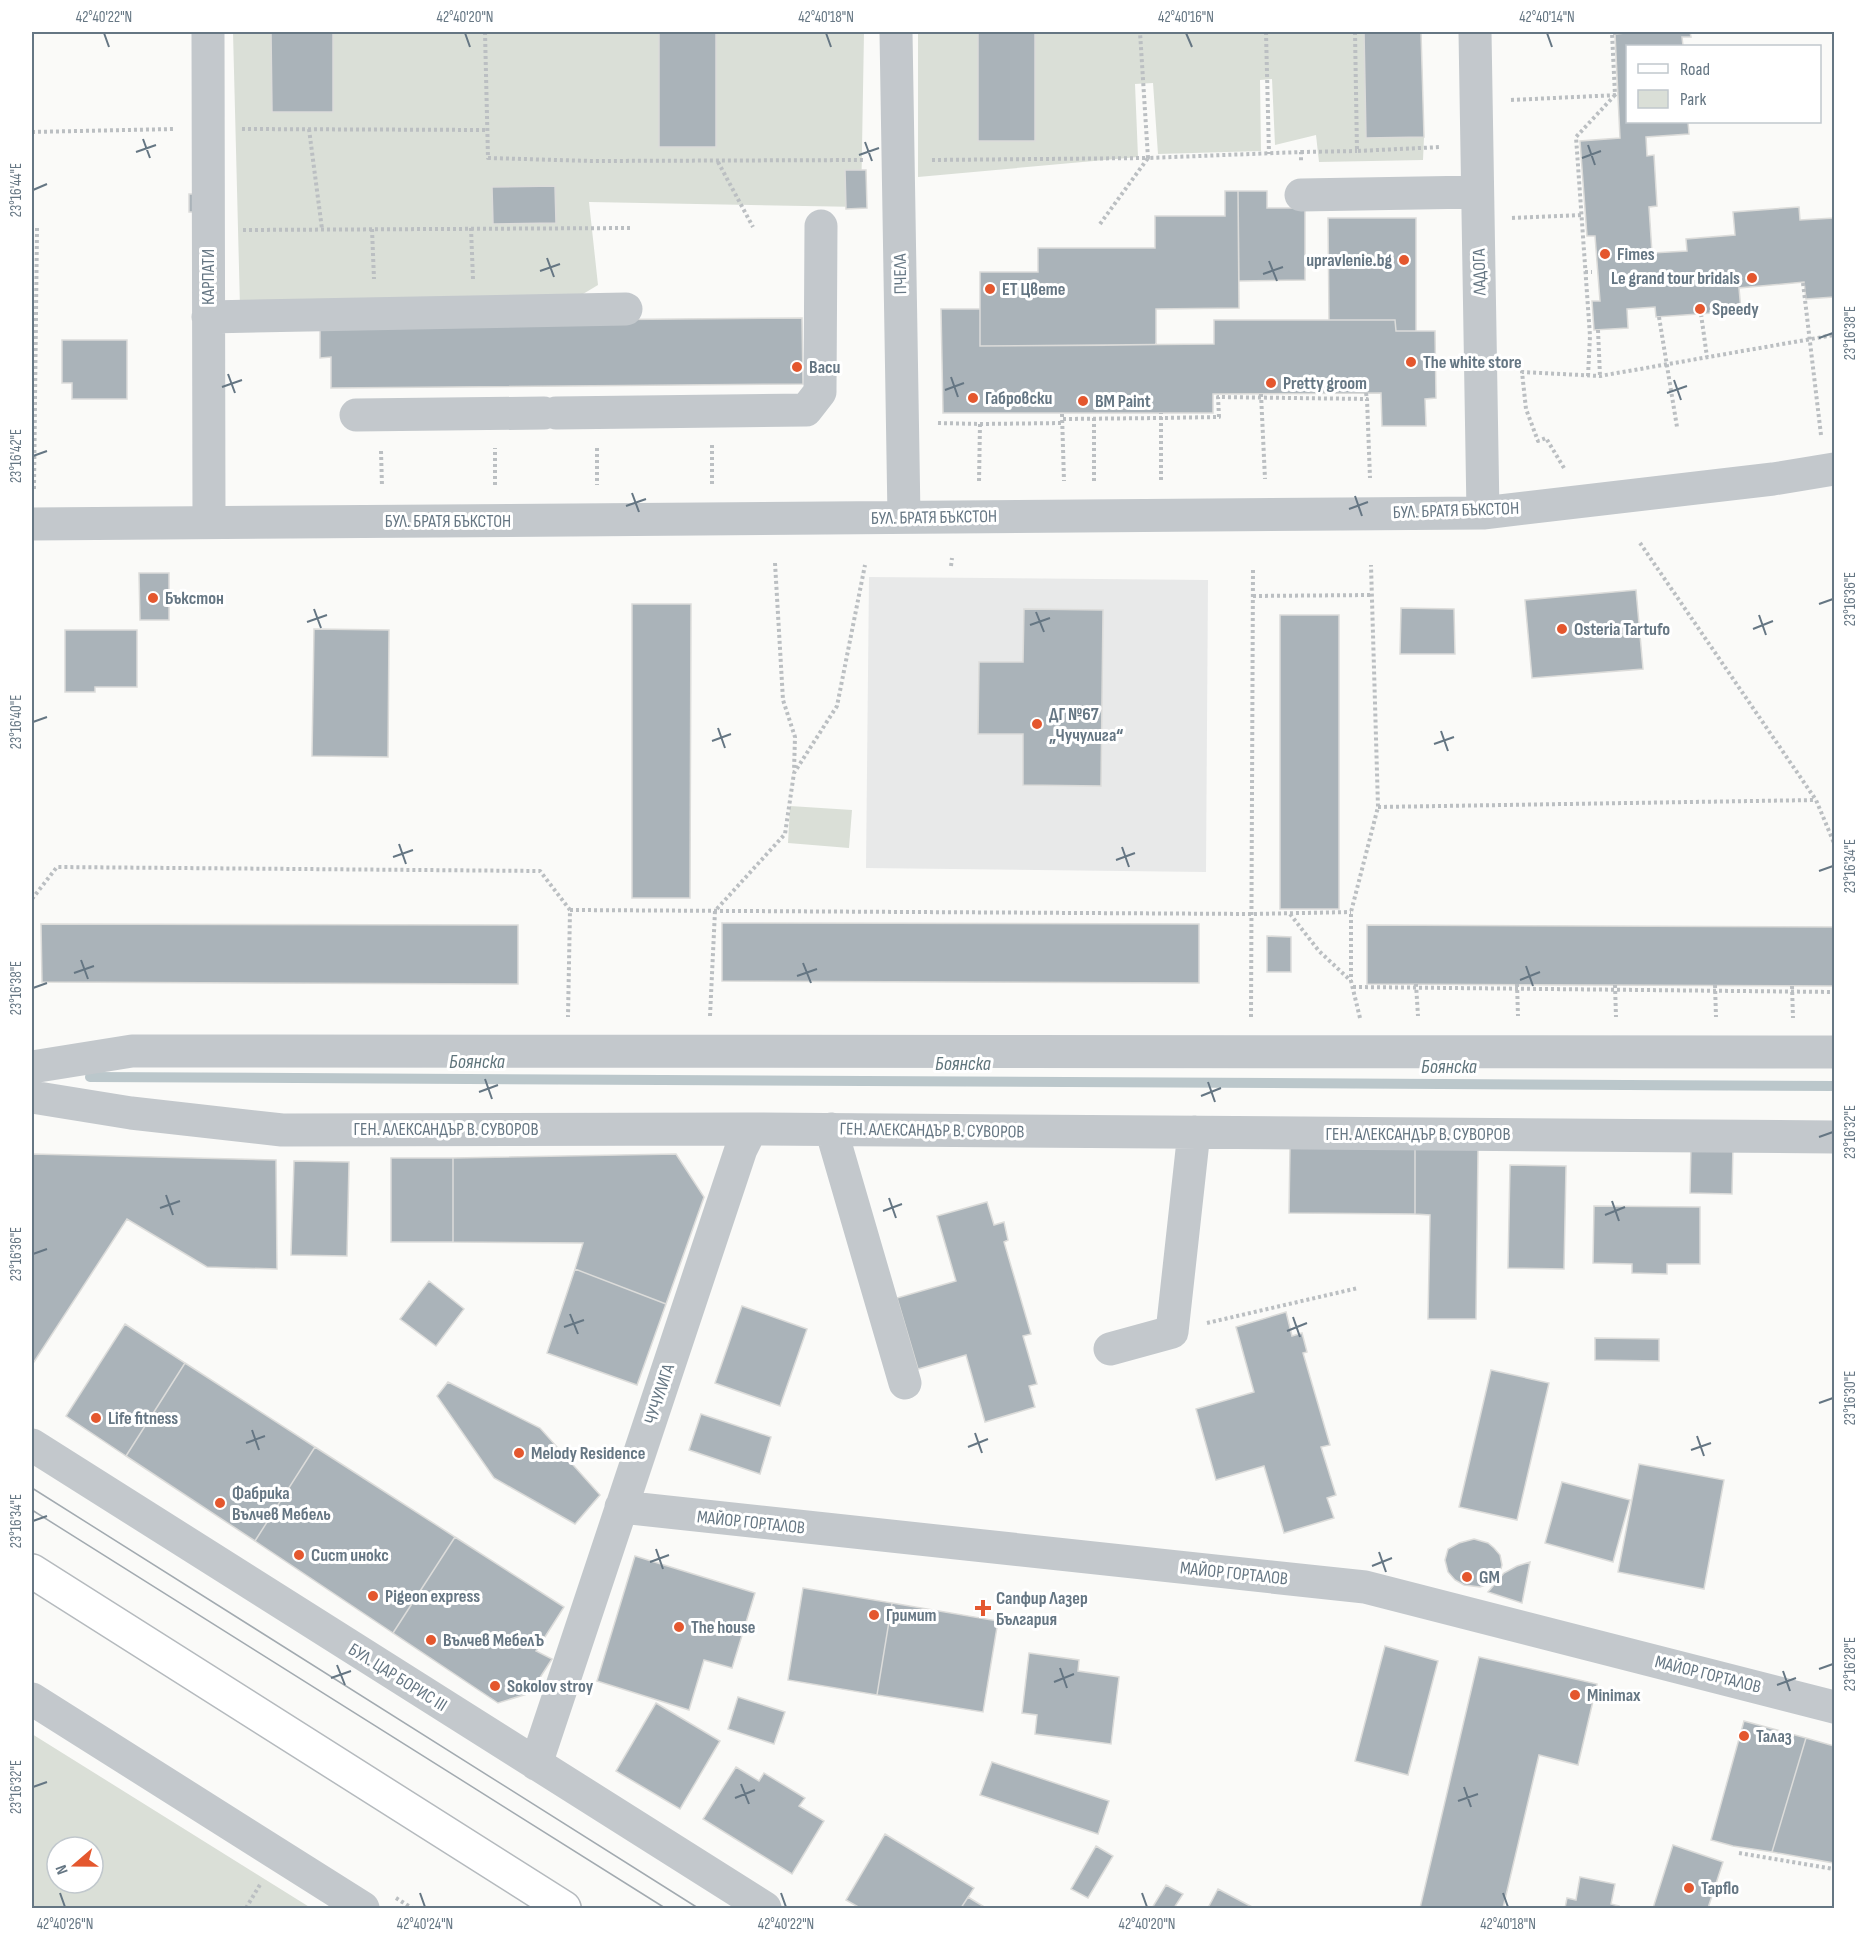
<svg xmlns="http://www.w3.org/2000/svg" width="1866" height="1940" font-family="'Sofia Sans Condensed',sans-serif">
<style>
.built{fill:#e8e9e9}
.green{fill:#dadfd7;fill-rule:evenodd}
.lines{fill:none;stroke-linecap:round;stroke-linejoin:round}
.stream{stroke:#bbc7cb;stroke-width:10}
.building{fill:#aab3b9;stroke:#dcdcda;stroke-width:1.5}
.major-casing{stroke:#b5babe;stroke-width:36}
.path{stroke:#bbbfc2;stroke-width:4;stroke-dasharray:3 3;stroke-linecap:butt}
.minor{stroke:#c3c8cc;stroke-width:33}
.major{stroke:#fff;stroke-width:33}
.tram{stroke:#a2aab0;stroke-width:1.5}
.ticks{fill:none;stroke:#657683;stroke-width:2}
.poi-dot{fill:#e4572e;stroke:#fff;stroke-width:2}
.labels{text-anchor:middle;stroke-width:6;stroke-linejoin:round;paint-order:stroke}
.poi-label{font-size:18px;font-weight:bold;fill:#657683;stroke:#fff;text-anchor:start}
.street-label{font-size:18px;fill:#657683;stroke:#fff}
.water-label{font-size:20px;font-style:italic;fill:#60757c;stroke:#fff}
.neatline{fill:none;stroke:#657683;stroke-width:2}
.ticks-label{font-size:15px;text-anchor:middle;fill:#657683}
</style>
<rect width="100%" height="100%" fill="#fafaf8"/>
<path class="built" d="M869,577l339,3 -2,292 -340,-4z"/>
<path class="green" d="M233,32h38l1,80h61v-80h326l1,115h56v-115h148l-3,175 -272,-5 9,83 -25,15 -333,7z
M918,32h60v109h57v-109h329l2,106 58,-1 -1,23 -104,2 -3,-27 -41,10 -3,-66 -12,1 1,71 -103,3 -5,-71 -18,1 3,73 -220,20z
M790,806l62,4 -3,38 -61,-5z
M32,1734l279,174h-279zM57,1847h36v36h-36z"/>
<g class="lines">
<path class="stream" d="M90,1077l1744,9"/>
</g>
<path class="building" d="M271,32h62v80h-61z
M659,32h57v115h-57z
M978,32h57v109h-57z
M1364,32h57l3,105 -58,1z
M1625,32h65l1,5h-9l1,9h-55v76h60l1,12 -43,3 1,19 7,-1 3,51 -8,1 3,46 35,-2 -1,-12 49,-4 -2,-23 66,-5 1,13 34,-2v-12v91l-28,2 -2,-17 -65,6 2,23 -85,6 -1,-10 -28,2 1,19 -34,2 -2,-29h8l-5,-65h-8l-7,-95 40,-3 -5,-104 10,-1z
M845,170h21l1,38 -21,1z
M555,186l1,37 -63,1 -1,-37z
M1225,191h13l1,117 -83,1v36l-176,1v-74h58v-24h117v-32h70z
M1238,191h29v17h38v72l-66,1z
M189,194h16l1,18h-17z
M1328,218h88v113h-20l-1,-11h-66z
M941,309h39v37l234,-2v-24h181l1,11h39l1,67 -11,1 1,27h-44l-1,-33 -168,1v19h-270z
M802,318l1,66 -472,4v-31l-11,1v-36z
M62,340h65v59h-55v-16h-10z
M139,573h30v47h-29z
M1636,590l7,79 -111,9 -7,-78z
M632,604h59l-1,294h-58z
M1401,608l53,1 1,45h-55z
M1024,609l79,1 -2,176 -78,-1v-51h-45l1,-72h44z
M1280,615h59v294h-59z
M314,629l75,1 -1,127 -76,-1z
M65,630h72v57h-42v5h-30z
M722,923l477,1v59l-477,-2z
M41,924l477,1v59l-476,-2z
M1367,925l467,2v59l-467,-2z
M1267,936l24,1v35h-24z
M1691,1144h42l-1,50 -42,-1z
M1290,1147l125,1v66l-126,-1z
M1415,1148l63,1 -2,170h-48l2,-104 -15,-1z
M32,1154l244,6 1,109 -70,-2 -80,-48 -95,146z
M676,1154l28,43 -38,107 -91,-35 8,-26 -130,-1v-84z
M391,1158h62v84h-62z
M294,1161l55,1 -2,94 -56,-1z
M1510,1165l56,1 -2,103 -56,-1z
M987,1202l7,23 10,-3 4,18 -4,2 27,92 -8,2 14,48 -8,2 6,21 -50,15 -19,-67 -48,14 -21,-71 59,-17 -19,-65z
M1594,1206l106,1v57h-33v10l-35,-1v-9l-39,-1z
M575,1269l91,35 -29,81 -90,-32z
M429,1281l35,28 -28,37 -36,-27z
M742,1306l65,23 -27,77 -65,-23z
M1286,1312l6,24 10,-3 5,19 -4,1 27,92 -9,2 15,48 -9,3 7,20 -50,15 -20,-67 -48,14 -20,-71 58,-17 -18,-65z
M125,1324l60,39 -59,93 -60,-40z
M1595,1338l64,1v22l-64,-1z
M185,1363l130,84 -60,94 -129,-85z
M1491,1370l58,13 -32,137 -58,-13z
M448,1382l92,46 60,67 -25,29 -81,-46 -57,-82z
M701,1414l70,23 -11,37 -71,-24z
M315,1447l140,90 -62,96 -138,-92z
M1639,1464l85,16 -20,109 -86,-17z
M1562,1482l68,18 -17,62 -68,-19z
M455,1537l109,70 -28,44 16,8 -22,34 -32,10 -105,-70z
M1474,1539l14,4 6,5 6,7 2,10 -2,8 -7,9 -13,5 -16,-2 -9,-5 -7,-8 -3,-12 3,-11 11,-6z
M635,1556l120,37 -23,75 -28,-8 -15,50 -92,-29z
M1530,1562l-8,41 -34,-11 16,-19 13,-7z
M803,1588l89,15 -15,92 -89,-15z
M892,1603l106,18 -15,91 -106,-17z
M1385,1646l53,15 -30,114 -53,-14z
M1029,1653l50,7 -1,11 41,6 -8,67 -76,-10 2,-19 -15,-2z
M1479,1657l118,27 -19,81 -39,-10 -36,153h-83z
M738,1697l47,15 -11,32 -46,-15z
M656,1703l64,38 -40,68 -64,-38z
M1744,1721l62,17 -34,114 -39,-6 -22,-6z
M1806,1738l28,8v117l-62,-11z
M992,1762l117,39 -11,33 -118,-39z
M736,1767l23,14 5,-8 41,25 -6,8 25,15 -32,53 -89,-55z
M885,1834l89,54 -13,20h-101l-14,-8z
M1673,1845l50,17 -15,46h-55z
M1096,1846l17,10 -25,42 -17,-9z
M1580,1877l35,7 -4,20 8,2 -1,2h-53l2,-10 9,2z
M1166,1885l17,9 -9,14h-22z
M1218,1889l36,19h-46z
M968,1897l18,11h-25z"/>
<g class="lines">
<defs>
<path id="major" d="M32,1571l532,337"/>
</defs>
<use href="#major" class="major-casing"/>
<path class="path" d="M485,32l3,126 104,3 272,-1
M1266,32l3,122
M1355,32l2,119 84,-4
M1511,100l107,-5
M242,129l245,1
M309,129l13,100
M32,132l142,-3
M1301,152l56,-1
M932,160l216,-2 -8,-126
M718,162l35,65
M1834,170v6
M1512,218l69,-3
M1100,224l48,-66 153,-6v9
M471,228l2,51
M372,229l2,50
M243,230l390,-2
M1585,272h7
M1803,283l18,152
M1701,314l6,43
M1659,317l18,110
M1598,330l2,46
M1588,376l2,-40 -14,-199 39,-42 -3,-62 10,-1
M1366,393l1,6
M1261,394l4,85
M1062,414l2,67
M1094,418v63
M1063,419l98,-1v-5
M938,423l42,1 -1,58
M980,424l83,-1
M712,445v41
M597,448v37
M381,451l1,35
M1564,468l-18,-30 -8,3 -12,-32 -4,-37 78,4 234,-41
M1161,480v-62l58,-1 -1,-20 149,2 3,79
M495,485v-37
M34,489l3,-261
M1640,543l176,257 18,43
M775,563l8,137 12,37 -1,34
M951,566l1,-8
M1253,596l119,-1
M1378,807l438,-7
M32,899l25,-32 483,4 30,39 -2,107
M570,910l683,4 98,-2
M1290,914l29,37 32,30
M1416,984l2,32
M1517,984l1,32
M1615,985l1,32
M1715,985l1,32
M1792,986l1,32
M1353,987l481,5
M710,1016l5,-105 70,-77 9,-61 43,-67 28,-141
M1251,1017l2,-449
M1360,1018l-9,-37v-69l27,-105 -7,-242
M1207,1323l151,-35
M1739,1853l95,16
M396,1898l16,10
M246,1908l15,-25"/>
<path class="minor" d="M208,32l1,490
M896,32l8,485
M1475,32l8,481
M1301,195l176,-3
M208,317l418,-8
M556,413l250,-3 14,-18 1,-166
M356,415l188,-2
M32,524l1451,-11 290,-34 61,-10
M32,1067l100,-16 1702,1
M32,1097l99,16 151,17 469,-1 1083,8
M831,1129l74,254
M1110,1349l62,-17 22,-200
M32,1445l733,463
M621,1507l744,80 469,120
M32,1699l331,209
M536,1764l205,-615 10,-20"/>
<use href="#major" class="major"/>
<path class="tram" d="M32,1488l666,420
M32,1510l633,398"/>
</g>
<path class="ticks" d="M104,33l5,14M465,33l5,14M826,33l5,14M1186,33l6,14M1547,33l5,14M143,139l7,19M865,142l7,19M1588,145l7,20M136,152l20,-7M859,155l20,-7M1582,158l19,-7M33,190l14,-6M547,258l7,19M1269,261l8,20M540,271l20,-7M1263,274l20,-7M1819,338l14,-5M228,374l7,19M951,377l7,20M1674,380l7,20M222,387l20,-7M945,390l19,-7M1667,393l20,-7M33,456l14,-5M632,493l7,19M1355,496l7,20M626,506l20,-7M1349,509l19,-7M1819,604l14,-5M314,609l7,19M1036,612l8,20M1759,615l7,20M307,622l20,-7M1030,625l20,-7M1753,629l20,-8M33,722l14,-5M718,728l7,20M1441,731l7,20M712,741l19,-7M1434,744l20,-7M399,844l7,20M1122,847l7,20M393,857l20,-7M1116,860l19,-7M1819,871l14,-5M81,960l7,19M803,963l8,20M1526,966l7,20M74,973l20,-7M797,976l20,-7M1520,980l20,-8M33,988l14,-5M485,1079l7,20M1208,1082l7,20M479,1092l19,-7M1201,1096l20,-8M1819,1137l14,-5M166,1195l7,20M889,1198l7,20M1612,1201l7,20M160,1208l20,-7M883,1211l19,-7M1605,1215l20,-8M33,1254l14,-5M570,1314l8,20M1293,1317l7,20M564,1327l20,-7M1287,1331l20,-8M1819,1403l14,-5M252,1430l7,20M975,1433l7,20M1697,1436l7,20M246,1443l19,-7M968,1447l20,-8M1691,1450l20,-7M33,1521l14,-5M656,1549l7,20M1379,1552l7,20M650,1562l19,-7M1372,1566l20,-8M337,1665l8,20M1060,1668l7,20M1819,1669l14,-5M1783,1671l7,20M331,1678l20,-7M1054,1682l20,-8M1777,1685l19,-7M741,1784l8,20M33,1787l14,-5M1464,1787l7,20M735,1798l20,-8M1458,1801l20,-7M60,1893l5,14M420,1893l5,14M781,1893l5,14M1142,1893l5,14M1503,1893l5,14"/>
<g class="poi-dot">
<circle cx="1605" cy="254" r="6"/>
<circle cx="1404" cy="260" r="6"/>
<circle cx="1752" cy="278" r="6"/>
<circle cx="990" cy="289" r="6"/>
<circle cx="1700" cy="309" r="6"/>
<circle cx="1411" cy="362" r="6"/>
<circle cx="797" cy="367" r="6"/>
<circle cx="1271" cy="383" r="6"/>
<circle cx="973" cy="398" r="6"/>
<circle cx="1083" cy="401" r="6"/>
<circle cx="153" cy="598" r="6"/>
<circle cx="1562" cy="629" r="6"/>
<circle cx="1037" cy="724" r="6"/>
<circle cx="96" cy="1418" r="6"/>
<circle cx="519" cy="1453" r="6"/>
<circle cx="220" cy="1503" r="6"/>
<circle cx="299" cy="1555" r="6"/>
<circle cx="1467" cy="1577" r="6"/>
<circle cx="373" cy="1596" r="6"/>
<path d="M980 1599h6v6h6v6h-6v6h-6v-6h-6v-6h6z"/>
<circle cx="874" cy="1615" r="6"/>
<circle cx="679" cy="1627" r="6"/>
<circle cx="431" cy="1640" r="6"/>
<circle cx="495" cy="1686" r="6"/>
<circle cx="1575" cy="1695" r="6"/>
<circle cx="1744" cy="1736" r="6"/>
<circle cx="1689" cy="1888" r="6"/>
</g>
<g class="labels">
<g class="poi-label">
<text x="1617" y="260">Fimes</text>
<text x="1392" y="266" text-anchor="end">upravlenie.bg</text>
<text x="1740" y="284" text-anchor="end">Le grand tour bridals</text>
<text x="1002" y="295">ЕТ Цвете</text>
<text x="1712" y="315">Speedy</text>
<text x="1423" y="368">The white store</text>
<text x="809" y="373">Васи</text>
<text x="1283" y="389">Pretty groom</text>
<text x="985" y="404">Габровски</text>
<text x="1095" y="407">BM Paint</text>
<text x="165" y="604">Бъкстон</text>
<text x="1574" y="635">Osteria Tartufo</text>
<text x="1049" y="720">ДГ №67<tspan x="1049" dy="21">„Чучулига“</tspan></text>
<text x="108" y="1424">Life fitness</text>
<text x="531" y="1459">Melody Residence</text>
<text x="232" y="1499">Фабрика<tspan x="232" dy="21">Вълчев Мебель</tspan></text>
<text x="311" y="1561">Сист инокс</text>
<text x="1479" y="1583">GM</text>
<text x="385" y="1602">Pigeon express</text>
<text x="996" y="1604">Сапфир Лазер<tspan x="996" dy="21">България</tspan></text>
<text x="886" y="1621">Гримит</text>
<text x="691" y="1633">The house</text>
<text x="443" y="1646">Вълчев МебелЪ</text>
<text x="507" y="1692">Sokolov stroy</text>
<text x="1587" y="1701">Minimax</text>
<text x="1756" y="1742">Талаз</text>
<text x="1701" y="1894">Tapflo</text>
</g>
<g class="street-label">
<text transform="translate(1479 272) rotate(-91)" y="6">ЛАДОГА</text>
<text transform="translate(900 274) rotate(-91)" y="6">ПЧЕЛА</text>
<text transform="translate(208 277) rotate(-90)" y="6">КАРПАТИ</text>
<text transform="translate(1456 510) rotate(-2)" y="6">БУЛ. БРАТЯ БЪКСТОН</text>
<text transform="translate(934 517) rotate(-1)" y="6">БУЛ. БРАТЯ БЪКСТОН</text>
<text x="448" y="527">БУЛ. БРАТЯ БЪКСТОН</text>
<text x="446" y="1135">ГЕН. АЛЕКСАНДЪР В. СУВОРОВ</text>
<text transform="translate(932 1130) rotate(1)" y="6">ГЕН. АЛЕКСАНДЪР В. СУВОРОВ</text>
<text x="1418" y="1140">ГЕН. АЛЕКСАНДЪР В. СУВОРОВ</text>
<text transform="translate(659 1394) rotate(-72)" y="6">ЧУЧУЛИГА</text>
<text transform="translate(751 1522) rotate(6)" y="6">МАЙОР ГОРТАЛОВ</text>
<text transform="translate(1234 1573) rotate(6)" y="6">МАЙОР ГОРТАЛОВ</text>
<text transform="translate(1708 1674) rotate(14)" y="6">МАЙОР ГОРТАЛОВ</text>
<text transform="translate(398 1677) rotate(32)" y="6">БУЛ. ЦАР БОРИС III</text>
</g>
<g class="water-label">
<text x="477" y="1068">Боянска</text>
<text x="963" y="1070">Боянска</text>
<text x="1449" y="1073">Боянска</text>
</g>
</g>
<rect width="1866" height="1940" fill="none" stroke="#ffffff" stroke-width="66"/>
<rect x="1626" y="45" width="195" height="78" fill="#ffffff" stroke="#c1c8cd" stroke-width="1.5"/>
<rect x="1638" y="64" width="30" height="9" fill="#ffffff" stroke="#c1c8cd" stroke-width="1.5"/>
<text x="1680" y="75" font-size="18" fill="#657683">Road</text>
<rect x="1638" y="90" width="30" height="18" fill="#dadfd7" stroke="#c1c8cd" stroke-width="1.5"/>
<text x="1680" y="105" font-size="18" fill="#657683">Park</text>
<g transform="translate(75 1865) rotate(250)"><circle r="28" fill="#ffffff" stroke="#c1c8cd" stroke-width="1.5"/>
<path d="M0-4.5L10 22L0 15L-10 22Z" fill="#e4572e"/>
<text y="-9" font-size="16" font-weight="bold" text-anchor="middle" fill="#657683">N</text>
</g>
<rect x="33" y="33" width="1800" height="1874" class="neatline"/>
<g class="ticks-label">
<text x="104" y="22">42°40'22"N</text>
<text x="465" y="22">42°40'20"N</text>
<text x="826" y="22">42°40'18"N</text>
<text x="1186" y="22">42°40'16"N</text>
<text x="1547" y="22">42°40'14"N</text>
<text transform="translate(16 190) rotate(-90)" y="5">23°16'44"E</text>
<text transform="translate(1850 333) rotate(-90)" y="5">23°16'38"E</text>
<text transform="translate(16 456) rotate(-90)" y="5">23°16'42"E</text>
<text transform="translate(1850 599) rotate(-90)" y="5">23°16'36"E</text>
<text transform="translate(16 722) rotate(-90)" y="5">23°16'40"E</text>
<text transform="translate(1850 866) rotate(-90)" y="5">23°16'34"E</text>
<text transform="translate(16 988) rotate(-90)" y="5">23°16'38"E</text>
<text transform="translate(1850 1132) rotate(-90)" y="5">23°16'32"E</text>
<text transform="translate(16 1254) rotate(-90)" y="5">23°16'36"E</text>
<text transform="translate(1850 1398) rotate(-90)" y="5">23°16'30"E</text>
<text transform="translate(16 1521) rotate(-90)" y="5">23°16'34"E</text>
<text transform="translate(1850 1664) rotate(-90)" y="5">23°16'28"E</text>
<text transform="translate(16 1787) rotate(-90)" y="5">23°16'32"E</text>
<text x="65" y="1929">42°40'26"N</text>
<text x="425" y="1929">42°40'24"N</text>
<text x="786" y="1929">42°40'22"N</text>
<text x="1147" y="1929">42°40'20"N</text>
<text x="1508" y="1929">42°40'18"N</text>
</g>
</svg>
